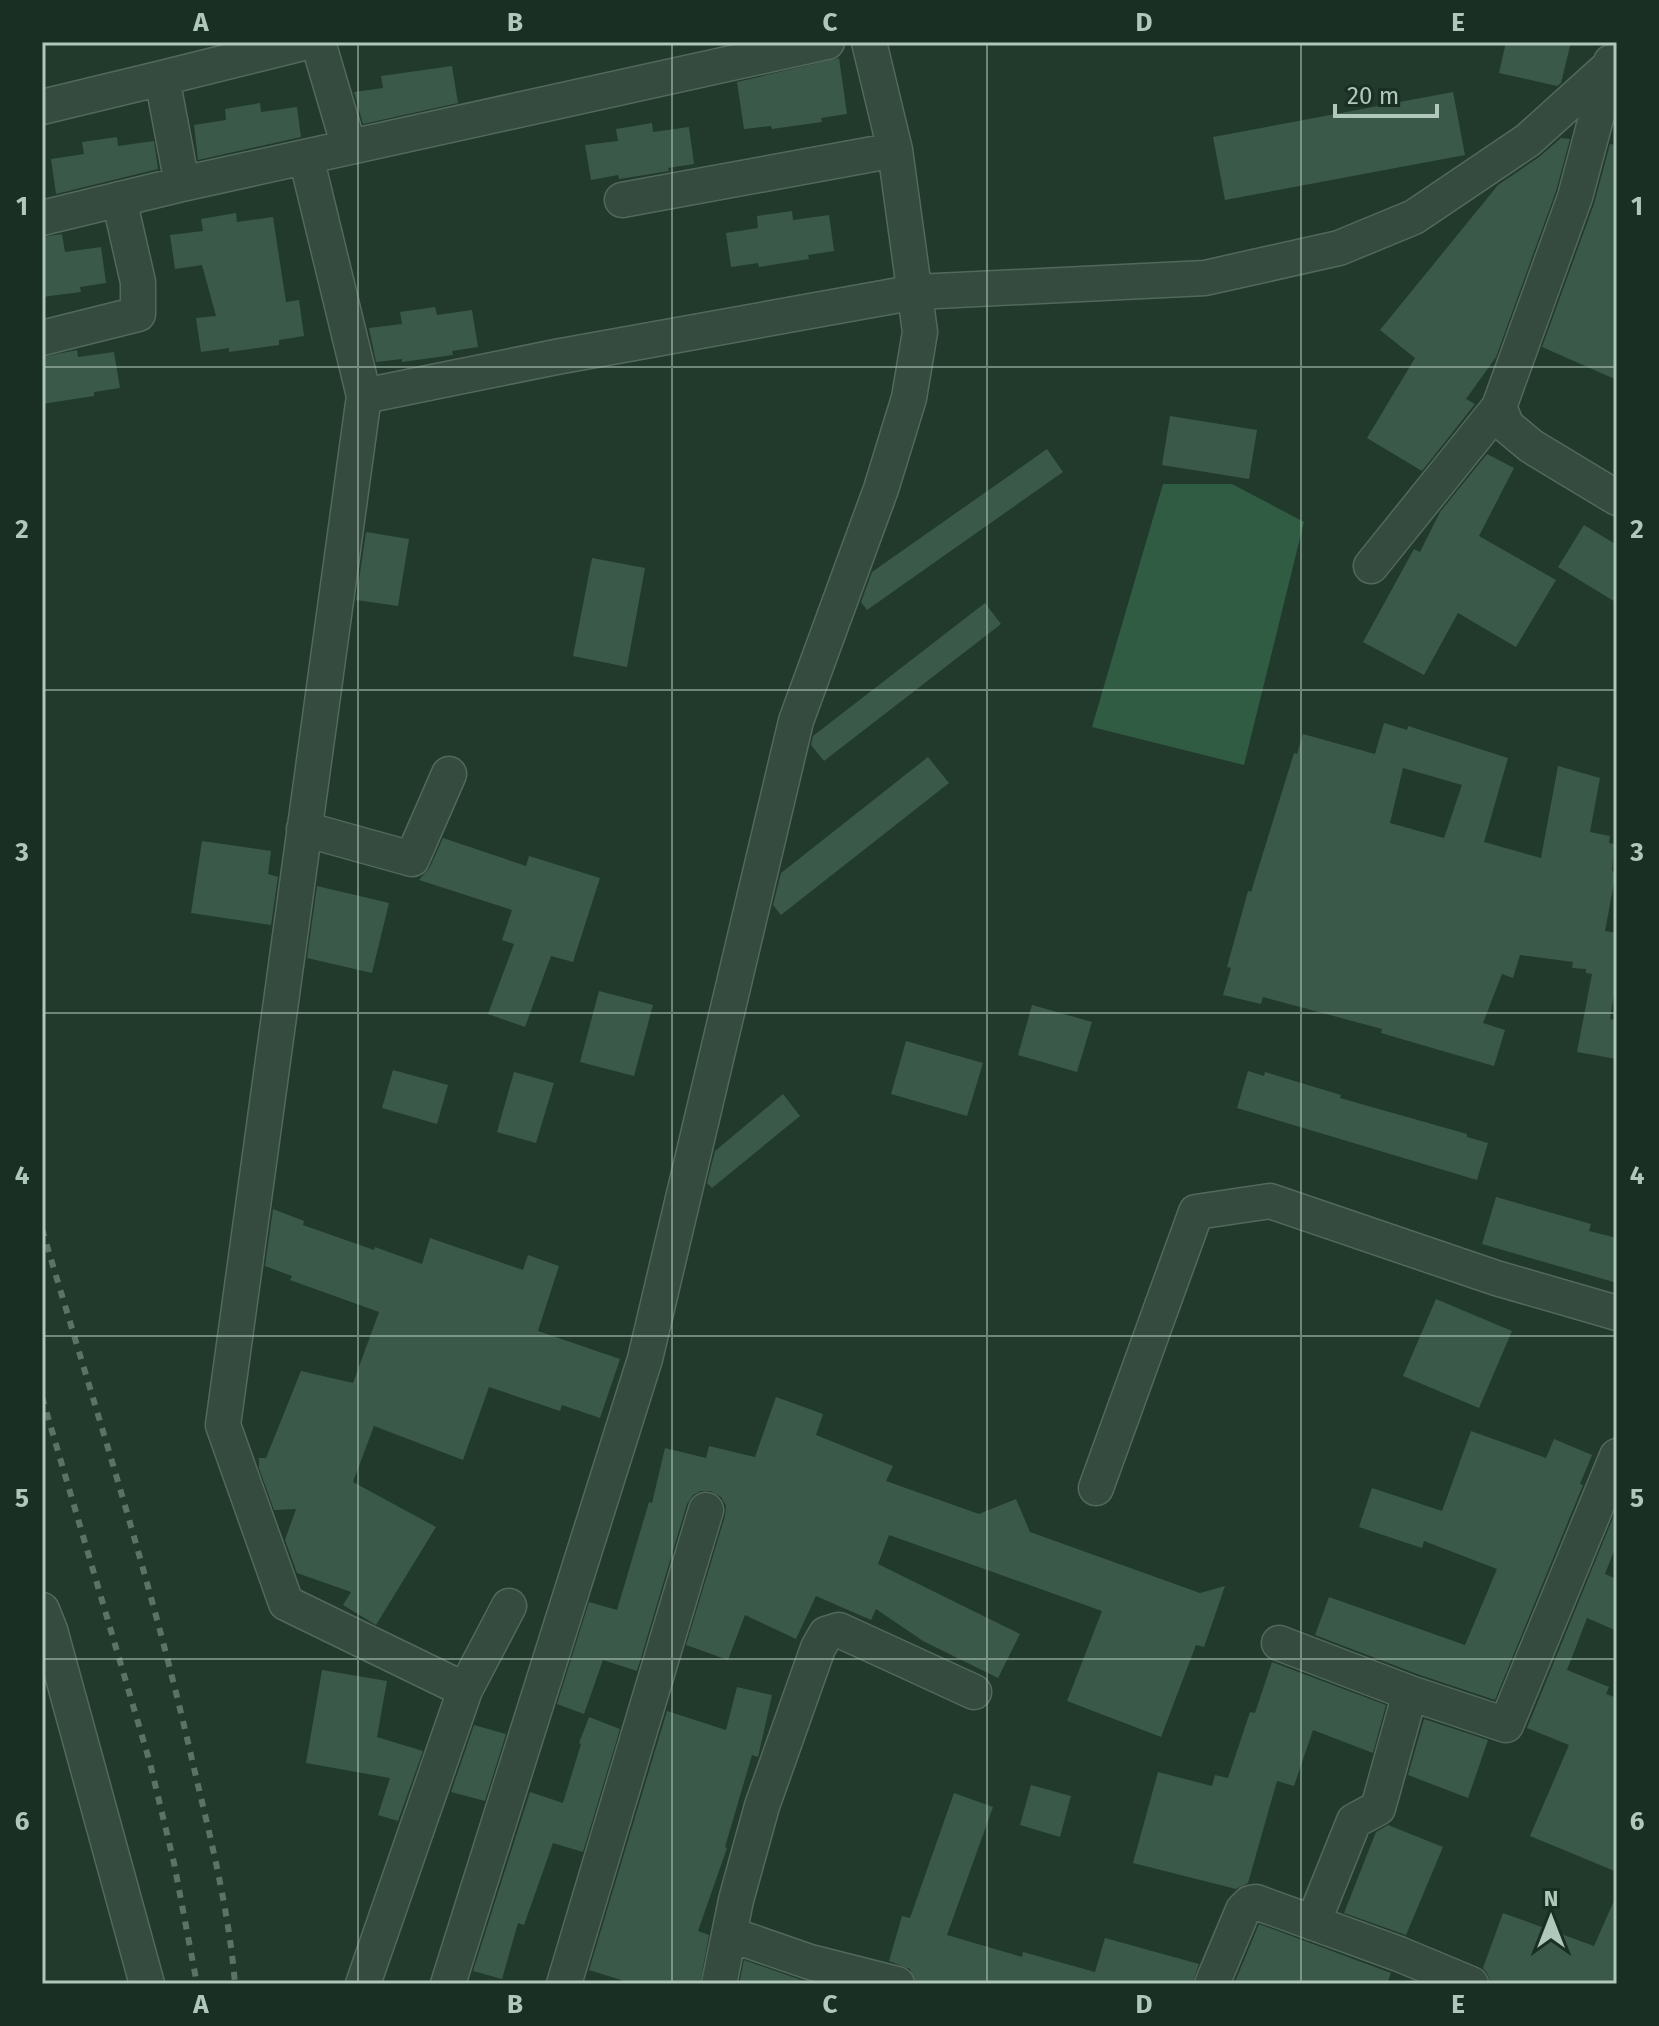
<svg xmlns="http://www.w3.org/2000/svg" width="1659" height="2026" font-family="'Fira Sans',sans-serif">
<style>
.water{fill:#305c43}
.building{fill:#3a5948;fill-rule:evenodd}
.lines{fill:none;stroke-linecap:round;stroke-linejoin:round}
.street-casing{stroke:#53685d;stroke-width:37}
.street{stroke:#354b3f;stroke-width:34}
.rail{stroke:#597465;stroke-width:6;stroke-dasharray:8 8;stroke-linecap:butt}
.grid{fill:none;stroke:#b0c7bb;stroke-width:2;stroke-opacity:0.55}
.neatline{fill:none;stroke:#b0c7bb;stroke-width:3}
.grid-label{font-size:26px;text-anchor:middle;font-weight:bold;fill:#b0c7bb}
</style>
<rect width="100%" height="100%" fill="#213a2c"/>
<path class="water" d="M1163,484h69l72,38 -60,243 -152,-38z"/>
<path class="building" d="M1506,42h65l-10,41 -4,3 -58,-13z
M839,58l8,56 -26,4 1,4 -50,7 -1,-3 -27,3 -7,-47z
M452,66l6,37 -95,21 -9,-32 29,-4 -2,-12z
M1453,92l12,63 -240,45 -12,-63z
M260,103l1,9 36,-5 4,30 -103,23 -4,-35 32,-5 -1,-11z
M652,123l1,9 36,-5 5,37 -26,4 1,3 -18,3 -32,5 -1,-4 -27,5 -6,-35 33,-4 -2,-12z
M117,137l1,9 36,-5 4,28 -102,25 -5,-35 33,-5 -2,-12z
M1561,138l9,1 -14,52 -60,166 -30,42 9,5 -53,67 -55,-33 48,-80 -35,-28 118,-145 41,-28z
M1610,144l7,1v235l-75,-33 52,-143z
M792,211l1,9 36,-5 5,36 -26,4 1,4 -50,8 -1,-4 -27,4 -5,-34 32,-5 -1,-12z
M236,213l1,9 36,-5 13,85 13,-2 5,36 -25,4v5l-50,7v-4l-28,4 -5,-34 20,-2 -14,-51 -27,4 -5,-34 33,-4 -2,-12z
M62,234l3,18 36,-5 5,36 -26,4 1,5 -39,5v-60z
M435,307l2,8 35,-5 6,37 -26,4 1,4 -51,7v-3l-26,3 -7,-34 33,-4 -2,-12z
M77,350l1,7 36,-5 6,36 -26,4v4l-52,8v-47z
M1170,416l87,14 -8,49 -87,-14z
M1047,449l16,23 -196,138 -6,-8 11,-30z
M1487,454l27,14 -35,68 77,44 -40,67 -58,-34 -34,62 -61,-33 51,-93 6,3 20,-40z
M1584,525l33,20v58l-59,-36z
M366,532l43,7 -11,67 -42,-6z
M592,558l53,10 -18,99 -54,-11z
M985,603l16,21 -177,137 -13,-16 2,-9z
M1384,723l23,7 1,-4 100,32 -24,84 57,16 17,-92 42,12 -10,54 20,4 -1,7 5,1 -2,27 4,1 -11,59 12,2v43l-7,43 7,1v39l-40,-7 15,-78 -6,-1v-4l-14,-1 1,-6 -53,-7 -7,23 -11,-4 -19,49 22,7 -11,36 -113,-33 1,-4 -119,-32 -2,7 -38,-9 8,-27 -4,-1 21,-76 3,1 43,-139 3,1 6,-20 72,20zM1403,768l59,17 -18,53 -54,-15z
M928,757l21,26 -168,132 -8,-10 8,-32z
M443,838l83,28 3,-10 71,22 -27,84 -22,-6 -26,71 -37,-13 26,-70 -12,-4 10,-30 -93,-30 11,-13z
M202,841l69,10 -3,23 10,3 -7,48 -80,-12z
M317,886l72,17 -17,70 -65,-15z
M599,991l54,14 -19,71 -54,-14z
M1032,1005l60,17 -15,50 -59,-17z
M906,1041l77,22 -16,53 -76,-22z
M393,1070l55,15 -11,39 -55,-16z
M1248,1071l16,5 1,-4 76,23 -1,3 127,36v3l21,6 -11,37 -240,-72z
M514,1072l40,11 -18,60 -39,-11z
M783,1094l17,22 -88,72 -5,-5 8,-32z
M1496,1197l95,27 -2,7 28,7v45l-135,-39z
M273,1209l31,12 -1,4 71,25 1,-3 47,17 8,-26 93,32 5,-15 31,11 -21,65 82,28 -20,59 -38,-13 -2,6 -71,-24 -26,73 -89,-34 -21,56 83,45 -60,98 -33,-20 8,-13 -54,-19 -12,-33 11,-31 -22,1 -15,-42v-10h7l35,-87 52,12 26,-71 -89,-32 2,-4 -27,-10z
M1436,1299l76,32 -33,77 -76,-32z
M776,1397l47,17 -7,21 77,31 -7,15 93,33 37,-15 14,33 170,61 25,-7 -21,61 -8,-2 -35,92 -94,-36 35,-90 -213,-76 -11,29 142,70 -22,44 -75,-37 -47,-32 -5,11 -55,-24 -20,43 -51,-24 -17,45 -42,-15 39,-129 1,-10 -5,-9 -10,-6h-10l-8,4 -6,9 -50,167 -34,-11 -19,54 -27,-10 32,-102 28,8 32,-108 3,1 13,-55 41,10 3,-12 46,11z
M1471,1431l75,27 8,-19 38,16 -12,29 3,1 -88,215 -78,-26 -102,-39 14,-38 136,48 32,-76 -73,-28 -2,7 -63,-21 13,-39 70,23z
M1617,1508v35l-12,31 12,5v52l-30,-13 -20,52 42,17 -3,7 11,4v174l-87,-36 39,-91 -42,-17z
M1272,1662l114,43 -13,48 -60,-23 -19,56 -17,-5 -29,102 -12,6 -103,-26 25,-91 54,14 3,-11 13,3 22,-66 5,1z
M322,1670l65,11 -10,56 46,14 -25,70 -20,-6 12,-37 -84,-15z
M737,1687l35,8 -14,62 -6,-2 -27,92 2,1 -29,83 11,4 -9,49h-66l-45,-14 78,-259 59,19z
M589,1717l31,12 -37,123 -30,-9 -29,82 -6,-2 -16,56 -29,-8 57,-179 33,11 18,-59 -2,-1z
M1424,1719l64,21 -20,58 -60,-23z
M474,1725l32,9 -21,67 -34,-9z
M1031,1785l40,11 -11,41 -40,-12z
M954,1793l39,14 -46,128 75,22 1,-5 72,20 10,-34 94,26 -7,20h-276l-6,-15 -21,-8 13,-45 8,2z
M1388,1825l55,22 -37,88 -62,-22 32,-81z
M1617,1894v90h-126l-4,-11 -4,-5 20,-55 91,33z
M1259,1924l132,49 -4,11h-153z
M744,1960l66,23v1h-71z"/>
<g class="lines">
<defs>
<path id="street" d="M318,42l31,105
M1611,62l-36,135 -76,210 8,19 24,20 86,52
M42,107l120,-29
M306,157l58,239 -141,1029 63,178 179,87 -102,294
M182,184l-20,-106 145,-36
M622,200l273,-50
M42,218l140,-34 645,-142
M42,338l96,-24v-32l-19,-83
M364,396l192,-39 360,-65 289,-14 134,-30 75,-31 114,-77 83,-75
M1371,566l128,-159
M304,829l108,30 37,-85
M1096,1488l100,-276 74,-11 226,77 121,35
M42,1610l8,20 97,354
M1279,1643l131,50
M465,1690l44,-84
M1313,1923l41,-102 24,-13 32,-115 96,32 111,-269
M729,1934l81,28 87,22
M448,1984l197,-625 151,-638 85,-232 28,-91 11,-66 -25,-182 -26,-108
M564,1984l142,-474
M719,1984l17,-84 26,-94 56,-158 8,-14 13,-4 135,62
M1212,1984l31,-74 7,-7 6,-1 143,52 72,30"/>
</defs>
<use href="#street" class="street-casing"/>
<use href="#street" class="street"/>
<path class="rail" d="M42,1229c53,178 110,354 151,535 17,72 36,146 42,220
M42,1397l108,366 24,100 23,121"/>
</g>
<path class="grid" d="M358,42v1942M672,42v1942M987,42v1942M1301,42v1942M42,367h1575M42,690h1575M42,1013h1575M42,1336h1575M42,1659h1575"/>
<rect width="1659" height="2026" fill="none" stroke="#1a2f24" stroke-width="88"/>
<g transform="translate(1551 1918)" stroke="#1a2f24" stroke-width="6" paint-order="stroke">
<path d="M0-6L14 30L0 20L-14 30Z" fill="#b0c7bb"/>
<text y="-12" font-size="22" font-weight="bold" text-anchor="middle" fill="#b0c7bb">N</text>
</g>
<path d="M1335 104v12h102v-12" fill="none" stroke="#b0c7bb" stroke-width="4"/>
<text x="1347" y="104" font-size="24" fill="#b0c7bb" stroke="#1a2f24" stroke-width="6" paint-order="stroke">20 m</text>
<rect x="44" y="44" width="1571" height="1938" class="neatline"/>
<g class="grid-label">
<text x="201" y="31">A</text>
<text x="515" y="31">B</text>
<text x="830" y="31">C</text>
<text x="1144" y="31">D</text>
<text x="1458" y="31">E</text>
<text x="22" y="215">1</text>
<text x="1637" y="215">1</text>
<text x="22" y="538">2</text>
<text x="1637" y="538">2</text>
<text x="22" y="861">3</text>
<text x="1637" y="861">3</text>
<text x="22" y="1184">4</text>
<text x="1637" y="1184">4</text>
<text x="22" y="1507">5</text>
<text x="1637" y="1507">5</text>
<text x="22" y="1830">6</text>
<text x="1637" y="1830">6</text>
<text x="201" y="2013">A</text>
<text x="515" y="2013">B</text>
<text x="830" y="2013">C</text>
<text x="1144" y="2013">D</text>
<text x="1458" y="2013">E</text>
</g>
</svg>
